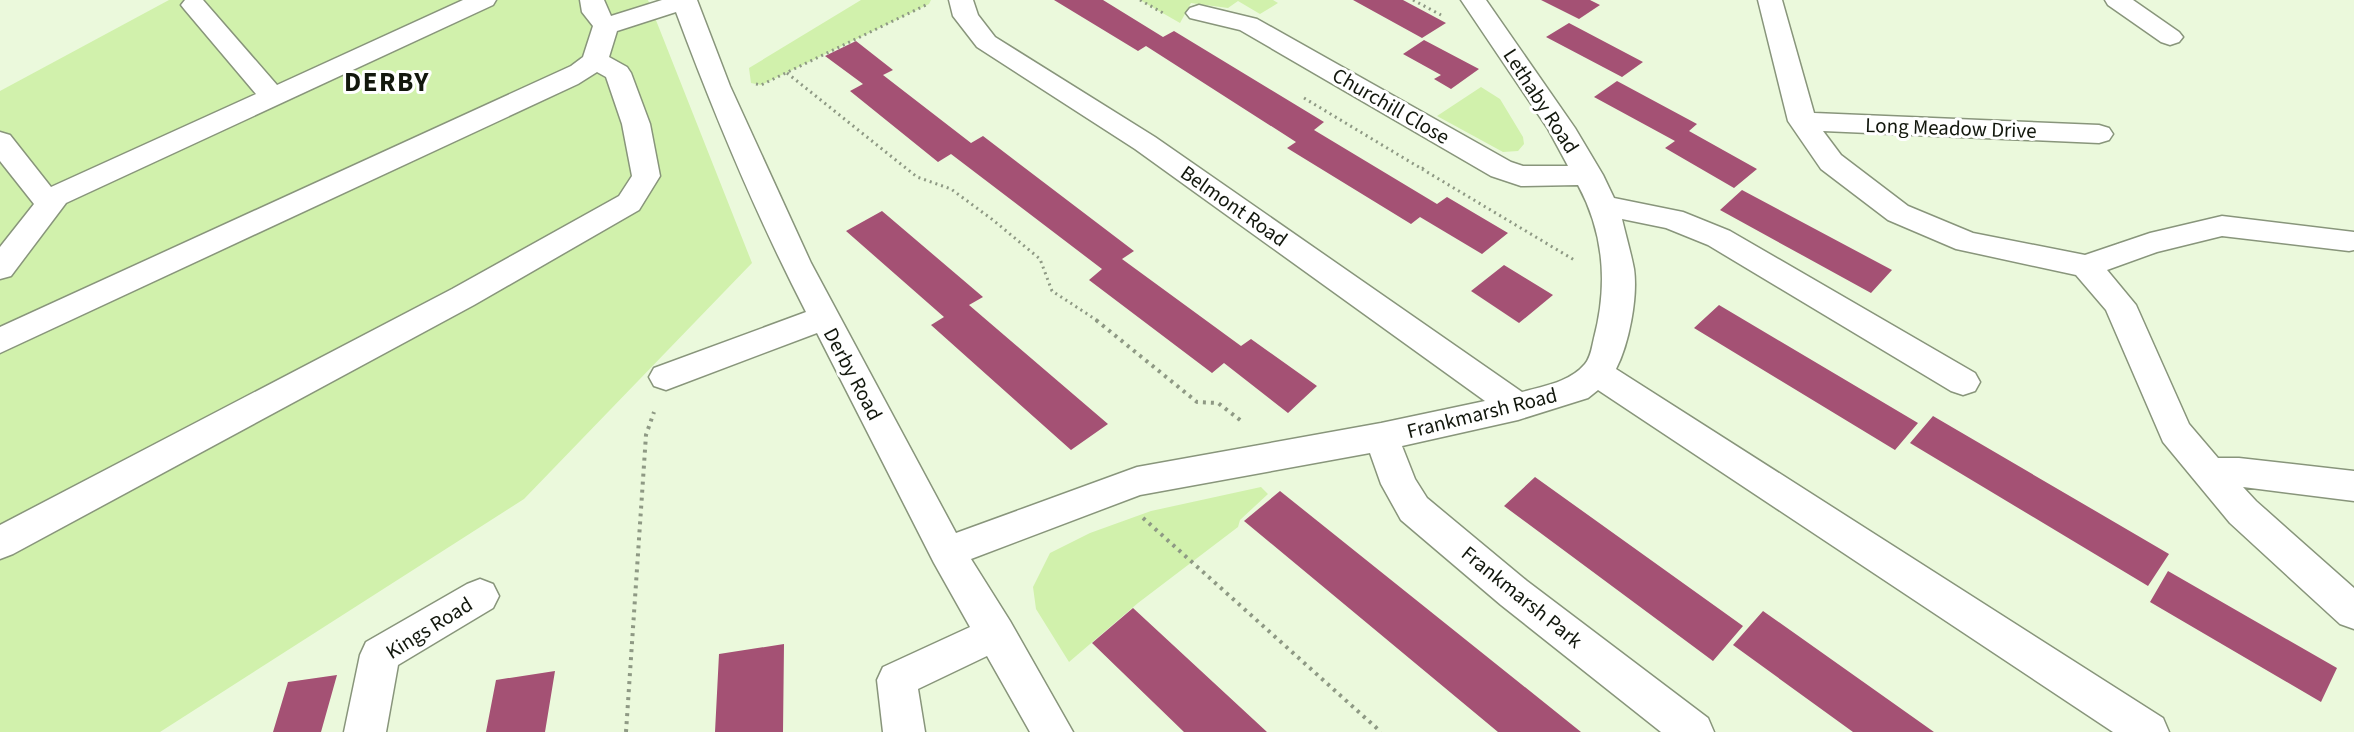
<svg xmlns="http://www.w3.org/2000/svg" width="2354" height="732" font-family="'Source Sans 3',sans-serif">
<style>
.green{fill:#d1f1ac}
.building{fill:#a45174}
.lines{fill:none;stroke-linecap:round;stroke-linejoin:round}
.minor-casing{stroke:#88957b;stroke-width:3}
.path-far1{stroke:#8e9984;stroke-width:3;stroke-dasharray:2 4;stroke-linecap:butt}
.path{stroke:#8e9984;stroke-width:4;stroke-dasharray:3 5;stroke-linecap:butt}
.minor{fill:#fff;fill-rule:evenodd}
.labels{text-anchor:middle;stroke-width:6;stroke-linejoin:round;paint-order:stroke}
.street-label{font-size:21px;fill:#12170d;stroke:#fff}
.district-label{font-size:27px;font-weight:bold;letter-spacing:1.5px;fill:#12170d;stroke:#fff}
</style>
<rect width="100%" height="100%" fill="#ebf9dc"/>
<path class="green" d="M169,0h479l104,263 -228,236 -364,233h-160v-641z
M861,0h70l-2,4 -168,81 -10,-2 -2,-15z
M1140,0h133l5,3 -18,11 -22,-13 -10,7 -37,-5 -11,20z
M1481,87l19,12 23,38 1,7 -6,7 -15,1 -66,-36z
M1261,487l7,7 -28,26 -2,7 -100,76 -69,59 -33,-53 -3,-22 17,-34 40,-20 61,-22z"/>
<path class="building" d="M1054,0h49l60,37 11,-6 150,91 -10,8 123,74 10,-7 61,36 -26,21 -62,-37 -9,7 -124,-76 9,-6 -150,-96 -8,5z
M1353,0h50l43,23 -24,15z
M1541,0h49l10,5 -21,14z
M1569,23l74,39 -21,15 -76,-40z
M1424,40l55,29 -28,20 -17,-10 7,-4 -38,-21z
M856,41l37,29 -10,5 88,68 12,-7 151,115 -12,8 119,87 10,-7 66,47 -29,27 -64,-50 -12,10 -123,-93 13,-11 -151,-115 -13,8 -88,-71 13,-7 -38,-28z
M1617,81l80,43 -8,7 68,38 -23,19 -69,-40 10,-7 -81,-44z
M1742,190l150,80 -21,23 -151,-83z
M882,211l101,86 -14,8 139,119 -37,26 -140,-125 13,-8 -98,-86z
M1504,265l49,30 -34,28 -48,-32z
M1719,305l199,118 -23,27 -201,-122z
M1933,416l236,138 -21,32 -238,-143z
M1535,477l208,149 -30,35 -209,-155z
M1280,491l301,241h-83l-254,-211z
M2168,571l169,97 -16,34 -171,-100z
M1133,608l134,124h-83l-92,-89z
M1763,611l171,121h-81l-120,-87z
M784,644l-1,88h-68l4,-78z
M555,671l-10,61h-59l10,-52z
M337,675l-16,57h-48l15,-50z"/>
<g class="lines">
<defs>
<path id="minor" d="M185,0h18l74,85 186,-85h33l-3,5 -427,198 -55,73 -11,3v-32l34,-43 -34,-43v-29l10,3 41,52 205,-93 -71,-84 -4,-5z
M580,0h24l7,16 51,-16h35l33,86 81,177 145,270 181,-66 244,-44 104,-22 -350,-252 -158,-102 -24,-31 -4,-16h24l5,15 17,22 160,100 367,255c22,-6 48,-10 63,-28 6,-7 7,-18 9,-26 14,-53 10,-105 -16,-153l-57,1 -30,-10 -251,-146 -50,-12 -4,-5 4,-5 9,-3 58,14 254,143 12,4h45l-20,-37 -87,-129h25l89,128 28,47 11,23 69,14 47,19 245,142 5,9 -5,9 -12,4 -12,-4 -243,-146 -42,-17 -44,-9c4,17 9,34 12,50 4,28 -5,75 -18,100l547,349 6,14h-56l-515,-342 -10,8 -70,22 -116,26 13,33 12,19 100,83 181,137 6,14h-53l-160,-127 -100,-85 -20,-36 -11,-31 -230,42 -169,64 39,62 63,111h-43l-43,-76 -69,33 7,43h-42l-6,-52 6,-13 87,-40 -36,-64 -117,-230 -151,57 -12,-4 -5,-9 5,-9 152,-56c-50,-97 -92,-198 -130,-300l-59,19 -8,26 18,10 4,6 19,51 10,52 -21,34 -165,95 -461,249 -13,5v-34l452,-236 167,-93 13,-20 -10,-52 -16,-47 -9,-5 -19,12 -578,269v-26l571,-261 12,-9 10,-31 -11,-14z
M1758,0h24l32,113 285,12 10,3 4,6 -4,6 -10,3 -276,-12 18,24 67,51 65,27 112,22 65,-22 72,-17 132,16v18l-5,1 -127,-15 -65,16 -50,18 29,35 53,119 29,34h21l115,13v30l-111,-14 13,14 98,87v41l-14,-5 -110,-101 -67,-81 -57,-132 -30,-35 -120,-26 -68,-29 -67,-51 -33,-48z
M2105,0h28l46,32 4,5 -4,5 -9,3 -9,-3 -53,-37z
M480,579l13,5 6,12 -6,12 -95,57 -12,67h-42l16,-77 6,-13 101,-58z"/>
</defs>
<use href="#minor" class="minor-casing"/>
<path class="path-far1" d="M1140,0l23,13
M1413,0l28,15
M787,73l130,104 34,12 42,31 47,39 12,32 46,30
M756,84l5,1 167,-81
M1304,98l118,71 4,-3
M1422,169l154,92"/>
<path class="path" d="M1096,320l101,82 21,1 26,20
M1143,518l238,214
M626,732l20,-297 8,-23"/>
<use href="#minor" class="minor"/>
</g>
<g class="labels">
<g class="street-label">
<text transform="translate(1541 101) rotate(57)" y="7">Lethaby Road</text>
<text transform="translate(1391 106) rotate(30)" y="7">Churchill Close</text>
<text transform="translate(1951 128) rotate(2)" y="7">Long Meadow Drive</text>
<text transform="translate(1234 206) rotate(35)" y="7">Belmont Road</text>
<text transform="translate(853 374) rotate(62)" y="7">Derby Road</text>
<text transform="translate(1482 413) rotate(-14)" y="7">Frankmarsh Road</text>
<text transform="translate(1522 597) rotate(39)" y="7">Frankmarsh Park</text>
<text transform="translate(429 628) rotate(-32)" y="7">Kings Road</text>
</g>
<g class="district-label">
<text x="387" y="91">DERBY</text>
</g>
</g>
</svg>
